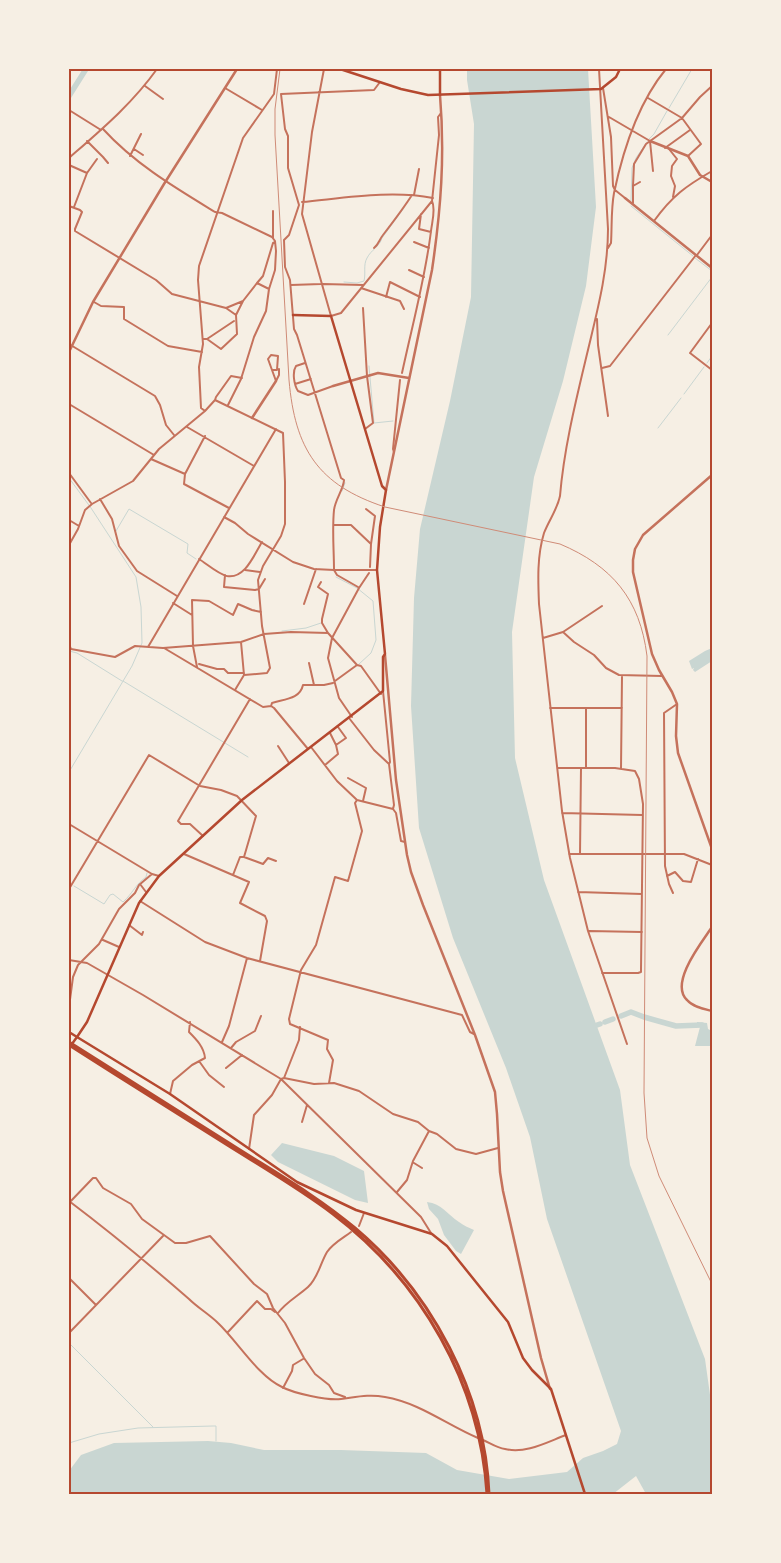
<svg xmlns="http://www.w3.org/2000/svg" width="781" height="1563" font-family="'Open Sans',sans-serif">
<style>
.water{fill:#c9d6d2}
.lines{fill:none;stroke-linecap:round;stroke-linejoin:round}
.stream{stroke:#c9d6d2;stroke-width:1}
.river{stroke:#c9d6d2;stroke-width:5.5}
.minor{stroke:#c5725c;stroke-width:2}
.tertiary{stroke:#c5725c;stroke-width:2.5}
.secondary{stroke:#b5482f;stroke-width:2.5}
.primary{stroke:#b5482f;stroke-width:2.5}
.motorway{stroke:#b5482f;stroke-width:3}
.rail{stroke:#cf8b77;stroke-width:1}
.neatline{fill:none;stroke:#b5482f;stroke-width:2}
</style>
<rect width="100%" height="100%" fill="#f6efe4"/>
<path class="water" d="M467,69h121l8,138 -10,79 -23,95 -29,96 -22,155 3,126 29,122 76,210 10,75 75,194 7,50v85h-66l-10,-18 -23,18h-544v-23l12,-16 33,-12 94,-2 23,2 33,7h77l85,3 31,17 52,9 58,-7 16,-14 20,-7 14,-7 4,-13 -74,-212 -17,-82 -24,-69 -53,-130 -34,-110 -8,-122 3,-108 6,-69 30,-128 21,-104 3,-173 -7,-44z
M712,648v13l-17,11 -2,-2 1,-2 -2,1 -3,-8 16,-10z
M697,1022l10,1 1,6 4,2v15h-17l5,-19 -3,-1z
M282,1143l52,13 30,15 4,32 -13,-3 -77,-38 -7,-7z
M427,1202c15,2 20,12 32,20 4,3 10,6 15,8l-13,24 -5,-3 -12,-16 -6,-16 -9,-10z"/>
<g class="lines">
<path class="stream" d="M669,108l23,-39
M649,139l5,-5 13,-23
M631,201l1,-33 4,-10 11,-16
M631,206l62,50
M695,258l17,13
M344,282l13,1 7,-2c2,-8 -1,-16 3,-23 4,-8 13,-12 15,-20l22,-30
M668,335l44,-58
M707,363l5,-7
M369,366l5,57 19,-2
M684,394l20,-27
M658,428l23,-30
M69,478l22,30 45,69 5,30 1,36 -10,23 -63,106
M342,491l3,-8
M116,531l13,-22 59,35 -1,9 9,6
M336,577l21,11 16,13 3,39 -5,13 -12,11
M282,631l24,-3 15,-5
M69,651l8,2 45,28
M123,681l125,76
M74,886l30,18 6,-9 3,-1 10,8c10,-9 12,-17 23,-25l1,-4
M69,1343l84,84
M69,1443l30,-9 39,-6 75,-2h3v15"/>
<path class="river" d="M69,96l17,-27
M621,1016l10,-4 13,5 32,9 26,-1
M605,1022l8,-3
M597,1025l3,-1"/>
<path class="minor" d="M324,69l-12,63 -10,82 29,102 10,-3 91,-112
M599,69l9,160c0,43 -11,83 -21,125 -11,46 -23,94 -27,142 -3,14 -11,24 -16,37 -7,23 -6,47 -5,71l23,207 8,47 18,73 39,113
M145,86l18,13
M225,88l37,22
M603,88l8,49 2,49 2,4 10,8
M648,98l34,20 19,26 -13,12
M69,110l32,20
M609,117l41,24
M103,129c32,35 71,58 112,83l7,1 50,24 3,4 1,10 -1,19 -6,19 -3,22 -12,26 -13,42 -13,26
M87,141l16,16 5,6
M650,141l3,30
M665,148l25,-18
M134,149l9,6
M669,149l8,10 -5,7 -1,10 4,10 -2,11
M130,156l11,-22
M69,158c32,-28 63,-54 88,-89
M69,165l18,8
M633,186l1,-22 12,-20 36,-26 18,-21 12,-11
M414,195l5,-26
M302,202c43,-4 89,-12 131,-4
M633,203v-17l7,-4
M69,206l11,4 2,2 -7,17v2l81,49 16,14 54,14 17,-7 14,-18 12,6
M74,207l13,-34 10,-14
M273,211v27
M421,214l-2,15 12,3
M654,221c18,-25 32,-35 58,-50
M414,242l15,6
M374,248c5,-4 5,-8 9,-13 10,-13 20,-26 29,-40
M608,248l3,-5c1,-16 0,-34 3,-50 9,-43 24,-90 52,-124
M697,255l15,-20
M409,270l15,7
M257,283l6,-7 10,-33 2,-1
M323,284l40,1
M291,285l30,-1
M361,288l39,13 4,8
M386,297l4,-15 30,15
M94,302l7,4 23,1v12l44,27 34,6
M226,308l10,7
M363,308l4,68 6,47 -8,6
M597,319l1,26 10,71
M712,323l-22,30 22,17
M203,339h4l14,10 16,-15 -1,-19 7,-14
M207,339l27,-18
M69,344l86,52 5,9 6,20 8,10
M305,363l-9,3c-4,6 -2,19 2,25l10,4 25,-9
M602,368l8,-2 86,-111
M273,370h4l1,-14 -7,-1 -3,4 8,22
M402,373c10,-47 23,-93 29,-142 1,-9 5,-22 1,-30l7,-66 -1,-18 3,-4
M276,381l3,-6v-6
M295,384l16,-5
M215,400l68,33 2,49v42l-4,12 -18,30 -5,14 4,46 8,42 -3,5 -23,2
M69,404l85,51
M205,411l10,-11 1,-3 15,-21 11,2
M187,427l67,39
M394,452l-1,-3 7,-69
M151,459l34,15 -1,10 45,24
M69,473l22,30
M185,474l20,-38
M100,499l12,20 7,27 18,25 40,25
M366,509l9,7 -4,28
M224,517l11,6 13,11 45,28 21,7 20,1 3,5 21,12
M69,520l10,6
M334,525h17l20,19 -1,23
M69,545l9,-16 7,-19 7,-6 41,-23 26,-32 46,-38 -4,-3 -2,-41 4,-23 -5,-64 1,-14 44,-128 31,-44 3,-25
M199,559c8,5 19,15 28,17 18,3 27,-21 35,-34
M245,570l15,2
M377,570h-43c0,-20 -2,-40 0,-60 1,-10 10,-22 10,-30l-3,-2 -44,-143 -3,-6 -4,-49 -5,-13 -1,-27 5,-5 10,-30 -11,-37v-32l-3,-7 -4,-35 93,-4 6,-8
M225,575l-1,12 31,3 4,-1 6,-10
M321,582l-3,5 10,7 -6,25v4l6,10
M173,603l19,12
M304,604l12,-35
M563,632l39,-26
M543,638l20,-6 11,10 20,13 12,13 13,7 43,1
M69,644l2,5 44,8 20,-11 28,2 78,-6 23,-8 27,-2 37,1 29,32 4,1 20,28
M148,647l128,-218
M164,648l99,59 8,-1 3,2 34,41
M309,663l5,22
M199,664l18,5h7l4,4h16
M197,667l-4,-21 -1,-46 17,1 24,14 5,-11 14,6 9,2
M335,681l22,-16
M235,690l9,-15 -3,-33
M383,691l7,71 -1,2 5,41 -1,4 3,4 5,28 4,1
M271,706l1,-3c13,-4 28,-4 31,-18h21l9,-2
M550,708h72
M352,717l-13,-19 -11,-40 4,-20 27,-50 10,-15
M349,718l25,32 15,14
M330,733l6,12 10,-7 -8,-11
M278,746l11,17
M311,747l26,34 20,19 -2,3 7,28 -14,50 -13,-4 -19,68 -15,25 -12,49 1,5 38,16 -1,9 6,11 -4,23
M325,765l13,-11 -2,-9
M557,768h58l20,3 4,8 4,25 -2,165v3l-3,1h-36
M586,768v-60
M621,769l1,-93
M348,778l18,10 -3,13
M357,800l36,9
M562,813l80,2
M69,824l83,50 7,2
M203,836l-13,-12h-9l-3,-3 72,-122
M184,854l65,28 -9,21 25,13 2,5 -7,40
M569,854h115l28,11
M580,854l1,-86
M244,857l19,7 5,-6 8,3
M667,876l8,-4 8,9 8,1 7,-23
M140,884l6,8
M69,889l80,-134 51,31 21,4 16,6 19,20 -12,41h-4l-7,18
M578,892l64,2
M673,893l-4,-9 -4,-18 -1,-153 13,-9
M140,901l65,41 42,16 215,57 8,17 4,2
M129,925l13,10 1,-3
M589,931l53,1
M103,940l16,7
M69,960l18,3 56,32 138,84 140,138 10,16
M69,1007l4,-30 5,-12 21,-21 20,-35 16,-16 4,-8 13,-11
M222,1042l7,-16 18,-68
M231,1048l5,-6 19,-11 6,-15
M199,1061l10,14 15,12
M226,1068l16,-13
M284,1078l15,-38 1,-13
M170,1094l3,-13 19,-16 13,-7c-1,-11 -9,-19 -16,-26l1,-10
M302,1122l5,-17
M249,1149l5,-34 18,-20 9,-16 3,-1 30,6 20,-1 25,8 34,23 25,8 11,9 8,3 19,15 20,5 22,-6
M414,1163l8,5
M397,1192l10,-12 6,-19 16,-30
M69,1201c41,31 81,64 120,98 9,9 20,15 29,24 20,19 40,53 64,64 11,6 46,14 59,12 16,-2 28,-5 44,-2 35,6 62,28 93,41
M69,1203l24,-25h3l7,10 28,16 11,15 33,24h11l24,-7 44,48 13,10 6,14 12,15 19,35 11,16 14,11 5,8 11,4
M359,1226l5,-13
M69,1278l27,27
M278,1313c8,-11 20,-17 30,-26 10,-9 12,-23 19,-35 6,-9 16,-14 24,-20
M228,1332l29,-31 8,8h6l4,3
M69,1333l94,-97
M283,1388l9,-17 1,-6 10,-6
M483,1440c7,3 14,8 22,9 21,5 42,-7 61,-14"/>
<path class="tertiary" d="M650,141l38,15 12,19 12,7
M625,198l87,70
M69,352l24,-50 71,-118 73,-115
M333,386l45,-13 31,5
M252,418l24,-37
M712,475l-69,60 -8,14 -2,11v12l19,82 7,16 13,22 5,12 -1,32 2,17 34,96
M386,490l46,-220c9,-61 13,-114 8,-175
M385,655l11,125 11,75 4,17 12,33 52,130 20,57 2,22 3,58 3,19 38,167 9,31
M712,927c-10,15 -43,56 -25,73 6,7 17,9 25,11"/>
<path class="secondary" d="M440,95v-26
M293,315l38,1 51,170 4,4 -6,37 -3,43 8,84 -2,3v34l-141,109 -83,76 -20,27 -52,119 -10,15 93,57 127,88 59,28 76,24 15,12 61,76 15,36 9,12 19,19 34,105"/>
<path class="primary" d="M340,69l61,20 27,6 173,-6 15,-12 4,-8
M69,1032l8,5 -8,11"/>
<path class="motorway" d="M69,1042c53,34 107,67 160,101 42,27 87,52 126,85 77,65 130,165 134,266
M69,1045c53,34 106,67 160,101 35,22 71,43 104,68 88,67 147,169 154,280"/>
<path class="rail" d="M280,69l-5,40v26l14,245c6,69 29,105 96,127l175,37c52,22 80,55 87,112l-3,437 3,45 12,38 53,108"/>
</g>
<rect width="781" height="1563" fill="none" stroke="#f6efe4" stroke-width="140"/>
<rect x="70" y="70" width="641" height="1423" class="neatline"/>
</svg>
